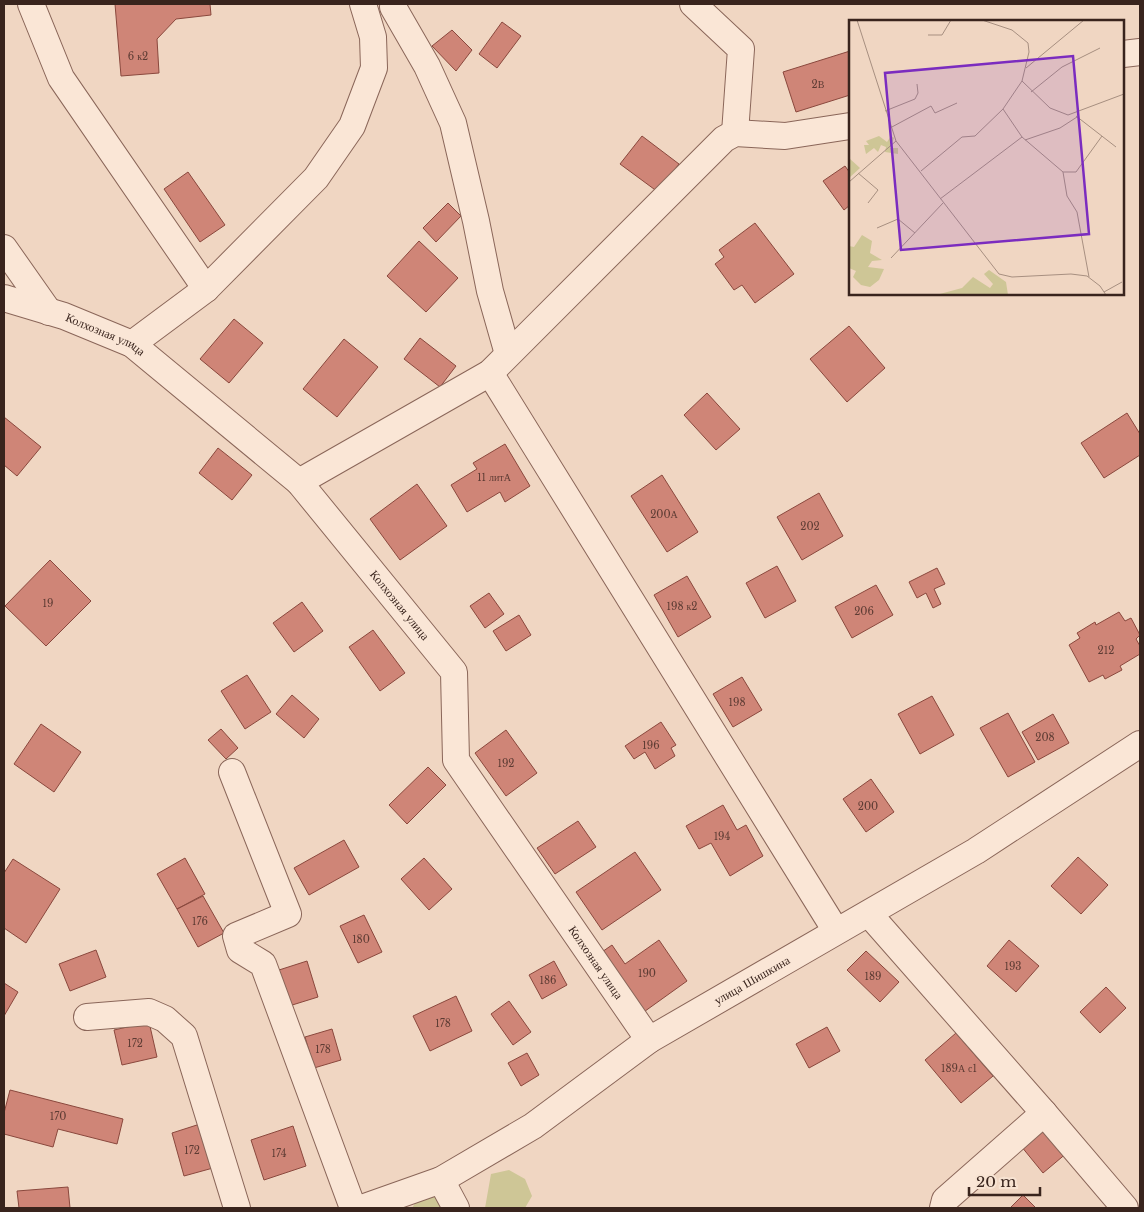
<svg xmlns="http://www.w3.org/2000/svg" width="1144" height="1212" font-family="'Libre Baskerville',serif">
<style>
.green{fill:#cec696}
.building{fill:#cf8577;stroke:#8a483d}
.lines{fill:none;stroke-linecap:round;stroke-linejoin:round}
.minor-casing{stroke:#8a6659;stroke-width:28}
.minor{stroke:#fae6d6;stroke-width:26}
.labels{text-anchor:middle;stroke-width:4;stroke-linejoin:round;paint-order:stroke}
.number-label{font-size:10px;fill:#5e3c34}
.street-label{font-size:12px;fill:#39241d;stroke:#f7e3d2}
.inset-road{fill:none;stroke:#a78f80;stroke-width:1}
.view{fill:#7b2cbf;fill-opacity:0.15;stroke:#7b2cbf;stroke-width:2.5}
.inset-edge{fill:none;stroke:#39241d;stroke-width:2.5}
</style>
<rect width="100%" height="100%" fill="#f0d6c2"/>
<path class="green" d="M509,1170l16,9 7,17 -7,12h-40l6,-34z
M440,1192l14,16h-42l9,-14z"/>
<path class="building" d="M115,4h95l1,11 -35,4 -19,20 2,34 -38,3z
M502,22l19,14 -24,32 -18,-14z
M452,30l20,20 -16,21 -24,-25z
M850,51v44l-54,17 -13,-40z
M642,136l37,28 -21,28 -38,-28z
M845,166l5,7v32l-6,5 -21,-29z
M188,172l37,53 -25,17 -36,-53z
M448,203l13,13 -25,26 -13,-14z
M755,223l39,51 -39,29 -13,-18 -8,5 -19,-26 9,-7 -5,-7z
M419,241l39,37 -32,34 -39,-36z
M234,319l29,24 -34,40 -29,-24z
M849,326l36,42 -38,34 -37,-43z
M420,338l36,28 -16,21 -36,-28z
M344,339l34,28 -41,50 -34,-28z
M707,393l33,36 -24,21 -32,-35z
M1127,413l13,21v21l-36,23 -23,-35z
M4,417l37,30 -24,29 -13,-11z
M505,444l25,42 -25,16 -5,-10 -33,20 -16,-27 26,-16 -4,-6z
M218,448l34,27 -20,25 -33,-27z
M662,475l36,57 -31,20 -36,-56z
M417,484l30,42 -47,34 -30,-41z
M819,493l24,43 -41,24 -25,-43z
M50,560l41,41 -45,45 -41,-40z
M777,566l19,35 -31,17 -19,-35z
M937,568l8,16 -11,5 7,15 -8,4 -7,-15 -9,5 -8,-16z
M687,576l24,41 -33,20 -24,-42z
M876,585l17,30 -41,23 -17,-31z
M489,593l15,21 -19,14 -15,-22z
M302,602l21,29 -29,21 -21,-29z
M1119,612l6,9 6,-3 9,17 -4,4 4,7v8l-20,12 2,4 -17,9 -2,-4 -14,7 -20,-37 11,-7 -3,-5 18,-11 1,3z
M519,615l12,20 -25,16 -13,-20z
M373,630l32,43 -25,18 -31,-44z
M247,675l24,37 -26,17 -24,-38z
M742,677l20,33 -29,17 -20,-33z
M292,695l27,24 -15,19 -28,-24z
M932,696l22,39 -34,19 -22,-40z
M1008,713l27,49 -27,15 -28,-49z
M1053,714l16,29 -31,17 -16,-28z
M661,722l15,23 -5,3 4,8 -20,13 -10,-17 -11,7 -9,-13z
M41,724l40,28 -27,40 -40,-28z
M221,729l17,19 -12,11 -18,-19z
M506,730l31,43 -31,23 -31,-43z
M428,767l18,18 -39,39 -18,-19z
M871,779l23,33 -28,20 -23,-33z
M723,805l14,25 9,-5 17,31 -33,20 -19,-33 -12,6 -13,-23z
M578,821l18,26 -41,27 -18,-26z
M344,840l15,27 -50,28 -15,-27z
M635,852l26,38 -59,40 -26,-38z
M1078,857l30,28 -27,29 -30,-28z
M185,858l20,36 -28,15 -20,-35z
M424,858l28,31 -23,21 -28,-31z
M13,859l47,30 -34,54 -22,-15v-55z
M203,896l21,37 -26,14 -21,-38z
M364,915l18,37 -24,11 -18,-37z
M659,940l28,41 -46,33 -42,-60 13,-9 13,19z
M1009,940l30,26 -23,26 -29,-26z
M96,950l10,27 -36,14 -11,-27z
M866,951l33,31 -19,20 -33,-32z
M307,961l11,36 -29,9 -10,-36z
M554,961l13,24 -25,14 -13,-24z
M4,983l14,9 -14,24z
M1106,987l20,21 -26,25 -20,-21z
M456,996l16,35 -42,20 -17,-35z
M509,1001l22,31 -18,13 -22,-31z
M149,1022l8,35 -35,8 -8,-35z
M827,1027l13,24 -31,17 -13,-24z
M332,1029l9,31 -27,8 -9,-31z
M956,1033l37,43 -32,27 -36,-43z
M527,1053l12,22 -18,11 -13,-23z
M10,1090l113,29 -6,25 -59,-15 -5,18 -49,-13v-21z
M200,1124l13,44 -29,8 -12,-43z
M293,1126l13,40 -42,14 -13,-40z
M1045,1126l23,26 -25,21 -22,-27z
M68,1187l2,21h-51l-2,-17z
M1023,1195l13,13h-26z"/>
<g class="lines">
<defs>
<g id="minor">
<path d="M31,4l30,74 145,211"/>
<path d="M693,4l48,45 -6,84"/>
<path d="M393,7l34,59 26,57 23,98 14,70 18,63"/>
<path d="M1123,54l17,-2"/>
<path d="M4,248l45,64"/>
<path id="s1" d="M4,298l60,18 68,28 167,138 155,190 2,88 193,280"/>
<path d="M132,344l74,-55 110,-111 36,-52 22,-58 -1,-31 -10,-33"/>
<path d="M490,373l346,558"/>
<path d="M299,482l191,-109 234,-234 11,-6 50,3 65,-10"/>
<path d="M232,772l56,142 -52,22 4,14 23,14 90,244"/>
<path d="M869,914l175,199 81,95"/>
<path d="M87,1017l62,-5 16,7 19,17 53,172"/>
<path d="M441,1180l15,28"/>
<path id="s2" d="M362,1208l79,-28 92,-54 116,-86 327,-189 164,-107"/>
<path d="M943,1208l2,-8 99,-87"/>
</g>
</defs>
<use href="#minor" class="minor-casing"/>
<use href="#minor" class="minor"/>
</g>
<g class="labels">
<g class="number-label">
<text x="138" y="60">6 к2</text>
<text x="818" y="88">2В</text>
<text x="494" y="481">11 литА</text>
<text x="664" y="518">200А</text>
<text x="810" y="530">202</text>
<text x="48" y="607">19</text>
<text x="682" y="610">198 к2</text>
<text x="864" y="615">206</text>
<text x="1106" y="654">212</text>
<text x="737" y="706">198</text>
<text x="1045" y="741">208</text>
<text x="651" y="749">196</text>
<text x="506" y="767">192</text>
<text x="868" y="810">200</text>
<text x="722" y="840">194</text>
<text x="200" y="925">176</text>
<text x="361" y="943">180</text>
<text x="1013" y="970">193</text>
<text x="647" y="977">190</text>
<text x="873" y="980">189</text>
<text x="548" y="984">186</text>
<text x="443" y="1027">178</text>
<text x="135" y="1047">172</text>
<text x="323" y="1053">178</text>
<text x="959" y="1072">189А с1</text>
<text x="58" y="1120">170</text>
<text x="192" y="1154">172</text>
<text x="279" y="1157">174</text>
</g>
<g class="street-label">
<text dy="4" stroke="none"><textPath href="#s1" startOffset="108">Колхозная улица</textPath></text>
<text dy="4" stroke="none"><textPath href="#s1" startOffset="512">Колхозная улица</textPath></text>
<text dy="4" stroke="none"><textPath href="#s1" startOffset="932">Колхозная улица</textPath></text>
<text dy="4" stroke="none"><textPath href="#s2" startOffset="454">улица Шишкина</textPath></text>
</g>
</g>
<g transform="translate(849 20)">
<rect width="275" height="275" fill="#f0d6c2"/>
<path d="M30,116l8,6 4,-6 3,2 -4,10h8v6l-13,-2 1,-5 -5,-2 -3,7 -4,-4 -8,6 -2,-9h5l-3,-4zM0,138l11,10 -11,10zM13,215l10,6 -2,12 12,7 -10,1 -4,6 16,2 -5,11 -9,7 -9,-2 -8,-8 3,-6 -7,-3v-22l5,1zM140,250l17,12 2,13h-72l26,-7 11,-11 17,11 3,-4 -9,-10z" fill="#cec696"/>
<path class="inset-road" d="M8,0l39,121 103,133 13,3 59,-3 16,2 13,10 6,9M79,15h14l9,-15M177,48l58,-48M173,61l28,27 18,7 56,-21M182,72l31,-25 38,-19M154,89l19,28 41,35 4,24 10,16 12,65M36,91l30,-12 3,-6 -1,-9M227,96l40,31M41,108l41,-22 4,7 22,-10M176,120l35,-12 17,-11M72,151l41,-34 13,-1 28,-27 19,-28 7,-29 -1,-9 -16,-13 -30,-10M214,152h13l26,-36M9,153l20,17 -10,13M0,162l47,-41M91,179l82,-62M28,208l21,-9 17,14M42,238l52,-55M255,272l18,-10"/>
<path class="view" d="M224,36l16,178 -188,16 -16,-177z"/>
<rect width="275" height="275" class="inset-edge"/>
</g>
<rect width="1144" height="1212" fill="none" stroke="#39241d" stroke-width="10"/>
<path d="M969 1187v8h71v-8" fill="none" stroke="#39241d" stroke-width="2.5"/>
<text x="976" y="1187" font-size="15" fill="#39241d" stroke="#f7e3d2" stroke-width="4" paint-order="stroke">20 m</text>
</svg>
